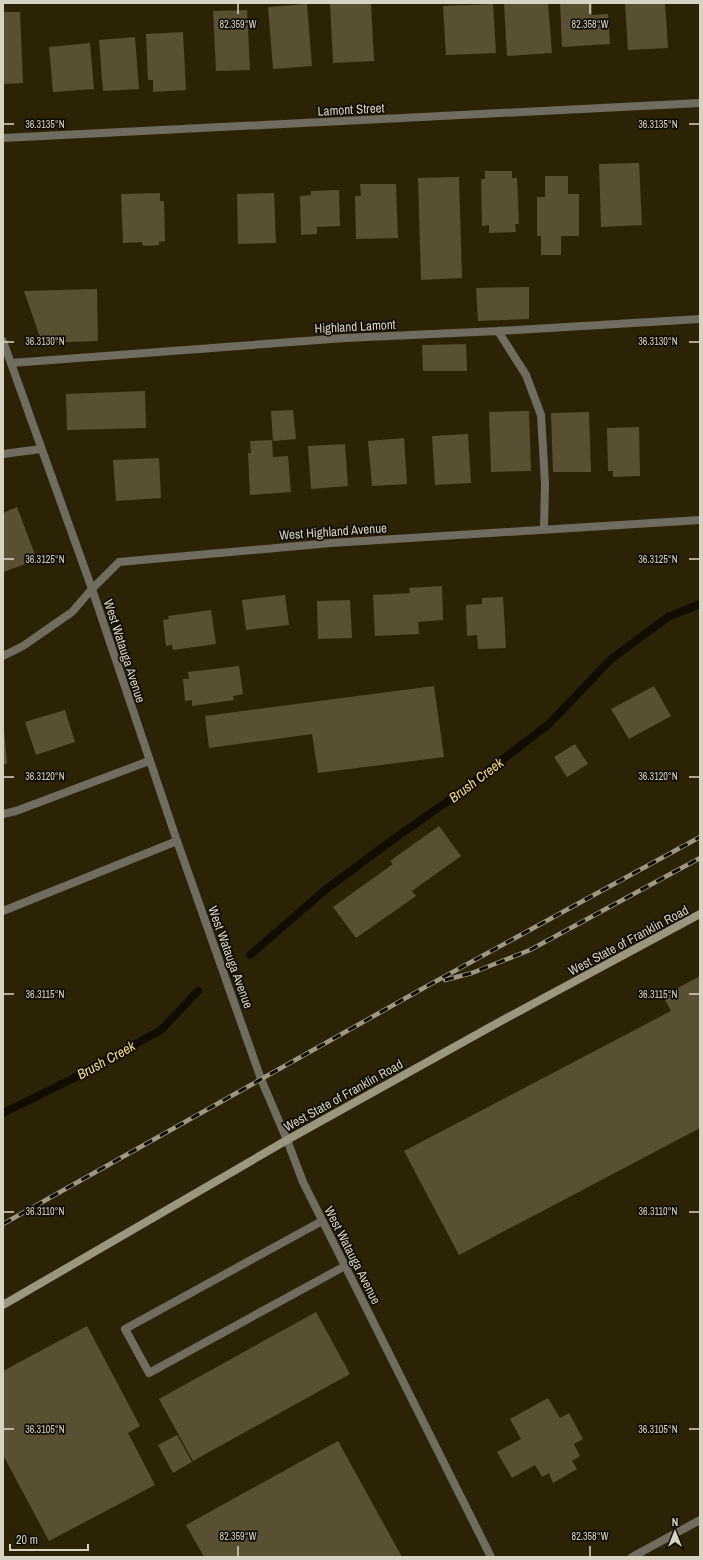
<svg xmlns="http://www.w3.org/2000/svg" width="703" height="1560" font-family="'Archivo Narrow',sans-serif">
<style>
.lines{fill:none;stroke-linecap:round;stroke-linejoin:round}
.stream{stroke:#120c00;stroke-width:8}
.building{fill:#595033}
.service{stroke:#716c60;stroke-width:8}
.minor{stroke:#716c60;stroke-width:8}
.secondary{stroke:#9c9681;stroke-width:8}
.rail-casing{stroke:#9e9783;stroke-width:4.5}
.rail{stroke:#110d04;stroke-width:3;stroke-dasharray:9;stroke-linecap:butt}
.ticks{fill:none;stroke:#d7d2c2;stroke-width:1.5}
.labels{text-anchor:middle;stroke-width:3.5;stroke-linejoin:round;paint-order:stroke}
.street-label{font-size:13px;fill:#d7d2c2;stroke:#110d04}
.water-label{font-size:14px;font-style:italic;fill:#f8dd8a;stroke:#110d04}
.ticks-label{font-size:10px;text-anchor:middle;fill:#d7d2c2;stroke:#110d04;stroke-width:3.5;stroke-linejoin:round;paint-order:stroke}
</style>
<rect width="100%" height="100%" fill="#2c2307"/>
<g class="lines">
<path class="stream" d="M250,955l75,-65 70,-52 60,-42 94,-72 62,-65 57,-42 32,-13
M3,1113l67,-33 91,-50 37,-39"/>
</g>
<path class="building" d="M330,3h41l3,58 -41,2z
M504,3h44l4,50 -45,3z
M560,3h32v12l16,-1 2,30 -48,3z
M625,3h40l3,45 -40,2z
M307,4l5,62 -39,3 -5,-62z
M493,4l3,49 -50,2 -3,-49z
M247,10l3,60 -34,1 -3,-60z
M3,12h17l3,71 -20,1z
M183,32l3,58 -33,2v-12h-5l-2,-46z
M135,37l4,52 -36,2 -4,-51z
M90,43l4,46 -41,3 -4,-45z
M639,163l3,62 -41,2 -2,-63z
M485,171h27v7h5l2,46h-4l1,8 -27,1v-8l-7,1 -1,-47h4z
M545,176h23v18h11v42h-18v19h-20v-19h-4v-39h8z
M459,177l3,101 -41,2 -3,-102z
M360,184h36l2,54 -42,1 -1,-43h6z
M339,190l1,36 -23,1v7l-16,1 -1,-39 11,-1v-4z
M160,193v8h4l1,40 -6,1v3l-16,1 -1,-4 -19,1 -2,-49z
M274,193l2,50 -38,1 -1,-50z
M529,287v32l-51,2 -2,-33z
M97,289l1,52 -56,2 -18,-52z
M466,344l1,27h-44l-1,-26z
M145,391l1,37 -79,2 -1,-36z
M293,410l3,29 -23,2 -2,-30z
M529,411l2,60 -40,1 -2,-60z
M589,412l2,60h-38l-2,-59z
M639,427l1,49 -27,1v-6h-5l-1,-43z
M468,434l3,49 -36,2 -3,-49z
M404,438l3,46 -35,2 -4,-45z
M272,440l1,17 15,-1 3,36 -41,3 -2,-42h3l-1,-12z
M345,444l3,42 -37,3 -3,-43z
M159,458l2,40 -45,3 -3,-41z
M17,507l20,53 -34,12v-59z
M442,586l1,34 -25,2 1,12 -44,2 -2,-41 37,-2 -1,-5z
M285,595l4,30 -43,5 -4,-30z
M503,597l3,51 -28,1 -1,-14 -10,1 -1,-31 16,-1v-6z
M350,600l2,38 -34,1 -1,-38z
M211,610l5,34 -43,6 -1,-5 -6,1 -3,-26 6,-1 -1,-3z
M239,666l4,28 -10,2 1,4 -42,6v-6l-7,1 -2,-22h6l-1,-7z
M434,686l10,71 -126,16 -6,-39 -103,14 -4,-32z
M654,686l17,30 -42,23 -18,-30z
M65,710l10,32 -39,13 -11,-33z
M3,730h1l3,34h-4z
M575,744l13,20 -21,13 -13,-20z
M439,826l22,30 -49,35 4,5 -60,42 -23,-31 60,-43 -3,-3z
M700,976v152l-241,127 -55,-104 267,-140 -8,-15z
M316,1312l34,62 -157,87 -34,-62z
M87,1326l53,100 -12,7 27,52 -106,56 -46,-86v-84z
M548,1398l12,20 9,-5 14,26 -9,5 6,12 -8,5 5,8 -24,14 -4,-10 -7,4 -7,-12 -23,13 -15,-26 24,-13 -11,-20z
M177,1435l15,27 -19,11 -15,-28z
M338,1441l64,116h-198l-18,-32z"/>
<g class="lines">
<path class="service" d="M498,331l28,44 15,40 4,68 -1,45
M11,363l334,-25 153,-7 202,-12
M3,454l38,-5
M3,814l13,-3 133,-50
M3,911l174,-70
M322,1221l-197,108 24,44 196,-107"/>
<path class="minor" d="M3,138l697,-35
M3,341l89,248 85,252 84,238 26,61 16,42 188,375
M3,656l20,-10 49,-34 20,-23 27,-27 212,-19 369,-23
M632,1557l68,-37"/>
<path class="secondary" d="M3,1305l284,-165 214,-119 199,-107"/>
<defs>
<path id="rail" d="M445,980l27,-7 58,-23 170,-92
M3,1224l426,-239 271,-148"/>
</defs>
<use href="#rail" class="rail-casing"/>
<use href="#rail" class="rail"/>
</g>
<path class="ticks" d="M238,4v10M590,4v10M4,124h10M689,124h10M4,342h10M689,342h10M4,559h10M689,559h10M4,777h10M689,777h10M4,994h10M689,994h10M4,1212h10M689,1212h10M4,1429h10M689,1429h10M238,1546v10M590,1546v10"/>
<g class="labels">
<g class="street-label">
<text transform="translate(351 109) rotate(-3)" y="5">Lamont Street</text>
<text transform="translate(355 326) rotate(-3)" y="5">Highland Lamont</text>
<text transform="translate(333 531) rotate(-4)" y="5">West Highland Avenue</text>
<text transform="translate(125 651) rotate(72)" y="5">West Watauga Avenue</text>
<text transform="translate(628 940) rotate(-28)" y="5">West State of Franklin Road</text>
<text transform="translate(231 957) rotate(70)" y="5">West Watauga Avenue</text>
<text transform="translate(343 1095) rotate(-29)" y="5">West State of Franklin Road</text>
<text transform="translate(353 1255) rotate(63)" y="5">West Watauga Avenue</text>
</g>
<g class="water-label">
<text transform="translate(476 780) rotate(-37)" y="5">Brush Creek</text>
<text transform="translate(106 1060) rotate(-29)" y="5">Brush Creek</text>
</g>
</g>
<g class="ticks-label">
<text x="238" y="28">82.359°W</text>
<text x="590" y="28">82.358°W</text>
<text x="45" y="128">36.3135°N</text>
<text x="658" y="128">36.3135°N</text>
<text x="45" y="345">36.3130°N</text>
<text x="658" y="345">36.3130°N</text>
<text x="45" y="563">36.3125°N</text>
<text x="658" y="563">36.3125°N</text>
<text x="45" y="780">36.3120°N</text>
<text x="658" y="780">36.3120°N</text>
<text x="45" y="998">36.3115°N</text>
<text x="658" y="998">36.3115°N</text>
<text x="45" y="1215">36.3110°N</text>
<text x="658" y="1215">36.3110°N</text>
<text x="45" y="1433">36.3105°N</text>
<text x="658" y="1433">36.3105°N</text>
<text x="238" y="1540">82.359°W</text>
<text x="590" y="1540">82.358°W</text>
</g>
<rect width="703" height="1560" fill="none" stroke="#d7d2c2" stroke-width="8"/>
<g transform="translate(675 1532)" stroke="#110d04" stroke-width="3" paint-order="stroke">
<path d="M0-3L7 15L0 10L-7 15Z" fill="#d7d2c2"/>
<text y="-6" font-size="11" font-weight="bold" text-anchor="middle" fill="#d7d2c2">N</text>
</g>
<path d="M10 1544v6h78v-6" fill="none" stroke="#d7d2c2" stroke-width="2"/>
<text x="16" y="1544" font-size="12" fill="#d7d2c2" stroke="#110d04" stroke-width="3" paint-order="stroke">20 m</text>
</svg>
